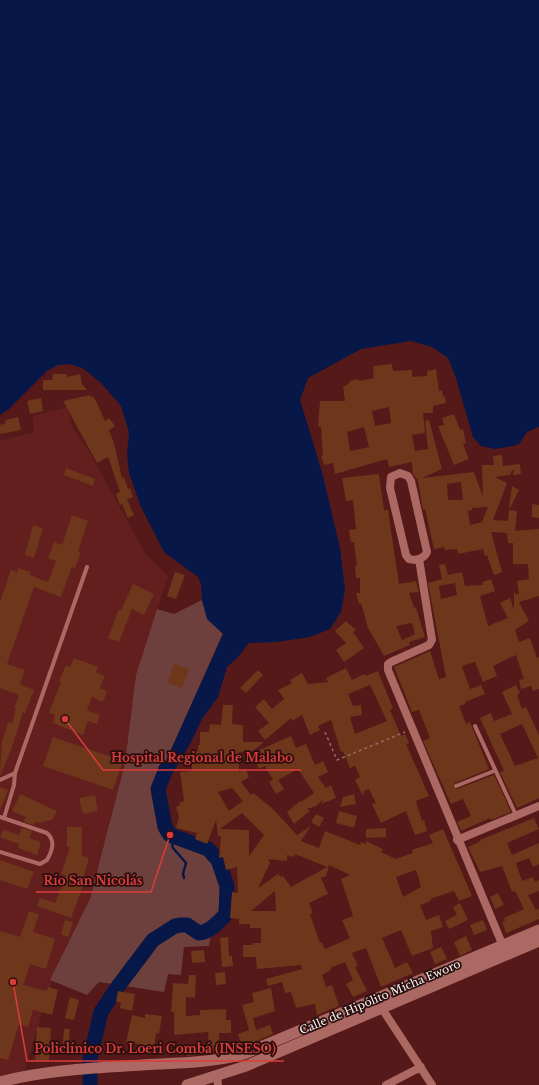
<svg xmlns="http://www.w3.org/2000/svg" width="539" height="1085" font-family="'Libre Baskerville',serif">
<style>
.built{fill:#621f1e}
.green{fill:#6e403d}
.water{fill:#071747}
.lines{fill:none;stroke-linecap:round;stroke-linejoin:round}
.stream{stroke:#071747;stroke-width:2.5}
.river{stroke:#071747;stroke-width:15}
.building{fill:#6e361b;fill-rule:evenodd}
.path{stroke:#946d6c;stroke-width:1.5;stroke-dasharray:3 3;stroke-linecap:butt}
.lane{stroke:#ac6863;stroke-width:4}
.street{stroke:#ac6863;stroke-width:8}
.secondary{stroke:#ac6863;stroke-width:11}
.labels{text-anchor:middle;stroke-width:3.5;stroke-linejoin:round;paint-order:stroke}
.street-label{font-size:11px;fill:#faf2f1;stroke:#290f0d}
.leader{fill:none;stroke:#da3c3c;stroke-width:1.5}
.callout-dot{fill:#da3c3c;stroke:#290f0d;stroke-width:1.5}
.callout-label{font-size:12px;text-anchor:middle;font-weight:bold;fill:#da3c3c;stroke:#290f0d;stroke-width:3.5;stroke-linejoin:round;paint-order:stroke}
</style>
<rect width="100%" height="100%" fill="#541918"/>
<path class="built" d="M67,407l5,20 18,26 56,102 22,21 -32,99 -11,88 -35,136 -39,84 -27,89 -24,7v-638l34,-9 -1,-16z"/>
<path class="green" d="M202,600l6,19 15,14 -67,152 5,7 5,38 54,24c6,18 14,43 4,62 -2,4 -8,8 -12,11l-3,19 -25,1 -3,28 -13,-1 -4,18 -65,-10 -12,13 -37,-15 40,-81 35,-136 11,-88 21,-66 17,5z"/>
<path class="water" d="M0,0h539v427l-12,5 -8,12 -6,2 -18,3 -14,-3 -8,-9 -17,-59 -8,-20 -16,-11 -21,-6 -50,8 -53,29 -8,22 22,72 18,76 5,42 -4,22 -11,17 -20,8 -33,5 -28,1 -11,14 -11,10 -9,30 -16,22 -12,25 -29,48 -6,-7 68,-151 -16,-15 -5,-19 -1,-16 -3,-7 -34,-25 -23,-45 -12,-34 -2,-19 2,-22 -8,-26 -20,-23 -17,-14 -14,-5 -12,1 -11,6 -38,38 -9,6z"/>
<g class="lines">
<path class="stream" d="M170,835l3,13 13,15 -3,11 1,4"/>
<path class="river" d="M90,1085v-26l11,-47 18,-27 34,-45 22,-14 6,-1h6l12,8c11,-1 20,-11 27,-19l1,-28 -9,-26 -10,-11 -38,-14 -5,-8 -7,-38 8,-20"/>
</g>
<path class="building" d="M392,364l1,7 19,-1v7l15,-1v-5l9,-2 3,22 3,-1 1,7 2,-1 1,7 -13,3v7h-10l2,20 -13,2 3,16 13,-2 -3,-28 4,-1 13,49 -20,9 52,-6 9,25 -1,-32h12l-1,-9 9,-1 1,11 17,-2 1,10 -8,1 1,-5h-2l-2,5 -15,2 12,6 -14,37 15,1 1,-11 8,1 -2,20 24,-2v67l-20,6 10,19 -14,9 4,12 11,-4 7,20 2,-1v32l-6,2 -2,-5 -10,3 -2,-9 5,-1 -8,-24 -23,11 4,10 -14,6 -8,-20 -13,4 8,23 11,-4 4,9 -20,8 1,2 -7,2 7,18 4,-2 19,47 -34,14 -2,4 4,2 37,-14 17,37 -20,8 -1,-2 -29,13 -4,-9 14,-6 -8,-17 -12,5 -28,-63 7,-3 -11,-28 -7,2 -18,-45 36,-16 9,28 7,-2 -18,-94 14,-4 -3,-14 6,-1 3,11 14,-3 3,14 18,-1v-3l8,-3 4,12 -15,5 8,30 20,-8 -8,-15 10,-5 4,12v-19l2,4 3,-2 -2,-12 12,-2 -1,-15h-15v-21h-5l-1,-10 -16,-1 11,40 -8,3 -7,-20 -2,1 -2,-7 -25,5 -1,-5 -12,1 -1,-3 -10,2 -9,-40 -2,1 -2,-11 -3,-19 -5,-6 -1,-12 -23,5 -2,-8 -52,15 -2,-11 -9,2 -3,-9 2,-1 -2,-28 -3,-1 2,-25h25l-2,-14 7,-4 -1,-2 10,-2v2l15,-3 -1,-12zM389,407l2,16 -16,3 -3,-15zM364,427l5,20 -19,4 -3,-19zM461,482l2,18h-15l-1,-16zM488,507l-6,15 -12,3 -2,-14 4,-1v-2zM455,583l2,12 -16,4 -2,-13z
M53,374h14v3l13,-3 2,10 5,6h-44v-10h9z
M90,395l1,2 2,-1 5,9 7,16 4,-3 6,8 -6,4 5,13 8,35 2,-1 4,12 2,-1 3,9 -6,2 7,16 -6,3 -6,-14 -2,1 -4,-11 4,-2 -12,-35 -11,6 -34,-62z
M41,398l2,13 -13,3 -3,-13z
M454,414l6,16 3,-1 3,14 -3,1 6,15 -15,6 -16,-39 6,-1 -2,-7z
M18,417l3,13 -21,4v-9l6,-2 -1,-3z
M66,468l29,11 -2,7 -29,-11z
M379,474l5,36h4l11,74 17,-3 3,11 -10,1 5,15 2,-1 9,30 -16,5 1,3 -26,11 -16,-28 -7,-25 -2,1 -3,-11h4v-15h-4l-1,-12h2l-3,-24h-3l-2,-12 7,-1 -3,-29 -7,1 -4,-23zM412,623l3,11 -13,6 -6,-14z
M512,486l7,4 -9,18 -1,-1z
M532,504l7,1v13l-7,-1z
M72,515l16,6 -10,30 3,1 -6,16 -3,-1 -11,30 -27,-10 -27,77 18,6 -5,14 14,6 -9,23 -2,-1 -11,35 -12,29 2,-34 6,-20 4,1 4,-14 -2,-1 5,-13 -19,-7v-86l11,-32 6,2 1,-4 13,4 -1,3 18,7 8,-21 -8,-3 6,-16 8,3z
M33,525l10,3 -9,30 -9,-3z
M175,572l10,3 -9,24 -9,-3z
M133,584l21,10 -10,21 -12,-6 -13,33 -11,-4 11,-29 2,1z
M346,621l10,9 -3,2 11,16 -20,14 -8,-12 10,-7 -11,-12z
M74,658l24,9 -2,5 9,4 -5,12 7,3 -4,11 -11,-5 -5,13 13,5 -3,9 -9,-3 -5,14 -30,-12 2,-8 -6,-2 12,-31 -2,-1 7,-16 4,2z
M174,664l15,5 -7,19 -15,-5z
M346,668l6,12 13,-6 1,2 12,-5 1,3 14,34 -3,2 11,26 4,-2 4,9 -3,1 23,52 -13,5 6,20 2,-1 3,11 -12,4 -9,-24 -25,12 -9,-19 4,-1 -7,-14 -5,2 -1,5 -8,-16 5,-3 -5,-11 -5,2 -7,-17 -2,1 -10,-32 -13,6 2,4 -10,5 -8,-20 -10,6 -1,-3 -26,22 -7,-9 11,-8 -14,-16 9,-8 8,10 12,-10 -6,-9 14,-7 -2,-3 12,-7 6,11 20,-2 -2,-4zM370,685l17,36 -32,13 -5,-17 12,-2 -1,-10 -8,1 -5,-12z
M258,670l5,5 -17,18 -6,-5z
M516,685l4,8 -3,2 5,14 4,-2 13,28v63l-22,10 -17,-36 4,-1 -24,-53 11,-5 3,8 18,-7 -10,-22zM522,724l16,34 -23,8 -15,-32z
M223,705h10l-1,19 11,1v17h21l-11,9 -14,1v20l7,-3 3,8 -8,5 10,13 2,-2 19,15 25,27 14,-9 -10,15 18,7 6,-17 35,14 1,-3 5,2v-3l17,8 -2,3 15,7 17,-6 -1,-3 21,-7 -4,-8 14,-6 29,67 -13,5 -5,-10 -24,8 1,2 -11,4 6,15 13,-5 4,12 -12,4 2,17 -21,8 -11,-26 -19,8 13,30 12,-6 6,11 -32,14 -15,-39 -14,5 6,13 -3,1 12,24 -14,6 -7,-13 7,-4 -8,-18 -15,6 1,2 -9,5 4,12 6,-2 7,21 -22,9 -2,-11 -19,4 -5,-16 -6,1 -3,-11 -14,4 -2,-7 36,-10 -1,-4 -44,4 -1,-12h-13v-12h10l-1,-2h9v-15h-11v-4h-11v-5l-9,-1 2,-26 6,1 -1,-26 -11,3 -3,-13 -4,1 2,-21 -3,-1 -2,-16 -9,24 -12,-5 2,-6 -21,-5 3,-11 -3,-10 4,-2 -1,-2 5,-2 -4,-29 12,-1v-20h6v-6h2v-13h9l1,-8 11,1zM232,788l11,13 -14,10 -11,-19zM242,813l22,22 -15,21v-26l-29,-1zM295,854l32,13 -36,20 -8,-11 -2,1 -3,-3 -20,14 12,-25 -2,-4 19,2v-6l7,2zM329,865l21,10 -9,4 12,37 -11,4 8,18 -25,11 -3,-7 -2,1 -10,-29 3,-1 -4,-10 19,-9 -7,-16 5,-2zM416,870l5,17 -18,10 -7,-20zM275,891l1,20h-25z
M291,736l5,12 10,-4 9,21 8,-4 5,11 -10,5 8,11 5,-3 5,13 -15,6 3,-5 -8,7 -9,3 3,2 -16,13 -7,-12 13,-11 1,1 13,-9 -16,-24 -20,11 6,9 -8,5 -7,-12 4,-2 -8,-14 -6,3 -3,-6 3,-1 -4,-10z
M53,737l70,24 -10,29 -70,-24z
M0,787l8,3 -8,20z
M20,794l37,17 -5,9 -14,3 -3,-1 -1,3 -10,-3 2,-5 -14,-6z
M354,794l2,10 -16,3 3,-10z
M95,795l3,16 -15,3 -4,-16z
M339,811l18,5 -3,12 -18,-5z
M316,814l8,4 -5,9 -8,-5z
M534,818l5,11 -32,14 5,12 27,-12v21l-6,3 -4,-9 -13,5 6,18 11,-4 2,5 4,-2v11l-11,4 8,15 3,-1v10l-33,14 -4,-11 3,-1 -1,-3 20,-9 -9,-18 -3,1 -10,-26 -22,6 -12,-25 13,-6 -1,-1z
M67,827h15v29l7,2 -8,27 2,1 -12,32 -34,-12 3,-8 15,5 11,-27 -5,-2 9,-27h-3z
M22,828l10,3 -3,7 12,4 -4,13 -19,-7 1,-4 -19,-7 4,-7 15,5z
M386,828v9l-20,1v-9z
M0,860l34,12 -7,17 -27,-9z
M498,893l6,12 -9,4 -5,-12z
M460,903l8,17 -19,9 -4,-8 12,-6 -4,-8z
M29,911l10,3 -6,18 22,7 -9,30 -16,-5 -7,21 24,6 1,-4 10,3 -6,25 -19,-5 -5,17 -9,-3 -11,36 -8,-2v-127l20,6z
M65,920l8,2 -5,15 -7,-3z
M483,920l4,10 -13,5 -4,-10z
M466,936l6,14 -12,6 -6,-14z
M228,937l1,19h3l1,10 -11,1 -2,-29z
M441,947l6,12 -12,5 -5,-12z
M204,950l1,12 -13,1 -1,-12z
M225,972l1,12 -10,1 -1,-12z
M189,975h7l-1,23 -9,-1v19l14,-1v-5l26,-1v11h5v13h-12l1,19 -33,4v-8h22l-1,-16 -34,3v-23h-3l2,-29 15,1z
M271,988l4,23 -22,7 3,12 14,-5 3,9 -31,13 -4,-13 11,-4 -7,-25 12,-3 -2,-9z
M118,991l17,3 -3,17 -12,-3 1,-6h-5z
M70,997l9,3 -5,20 -9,-2z
M145,1014l17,2 -3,18 -3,-1 -2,14 -28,-5 6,-27 13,3z
M37,1027l14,1 -2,33 -14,-1z
M64,1029h6l-2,25h-6z"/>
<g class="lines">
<path class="path" d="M325,732l12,28 68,-28"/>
<path class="lane" d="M475,726l41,89
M0,780l15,-7 72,-206
M456,786l38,-15
M0,817l47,16c9,8 5,18 0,27l-7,4 -40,-12
M4,818l10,-33 1,-12"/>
<path class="street" d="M400,473l8,3 3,5 16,71c-3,7 -11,9 -18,7l-3,-4 -16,-67 1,-11z
M419,559l13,81 -3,5 -38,17 -3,2v6l115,276
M457,840l82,-34
M381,1007l51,78
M217,1076l1,9
M386,1085l35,-18"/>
<path class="secondary" d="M0,1082c46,-12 94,-14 142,-17 35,-2 69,-2 102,-11l295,-124
M187,1085l59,-19 293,-125"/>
</g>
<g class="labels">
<g class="street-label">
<text transform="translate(380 997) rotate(-23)" y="4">Calle de Hipólito Micha Eworo</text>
</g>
</g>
<path class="leader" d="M65 719L103 770H301M170 835L151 892H36M13 982L27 1061H284"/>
<g class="callout-dot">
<circle cx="65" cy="719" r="4"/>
<circle cx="170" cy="835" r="4"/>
<circle cx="13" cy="982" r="4"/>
</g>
<g class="callout-label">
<text x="202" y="762">Hospital Regional de Malabo</text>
<text x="93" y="885">Río San Nicolás</text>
<text x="155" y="1053">Policlínico Dr. Loeri Combá (INSESO)</text>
</g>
</svg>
